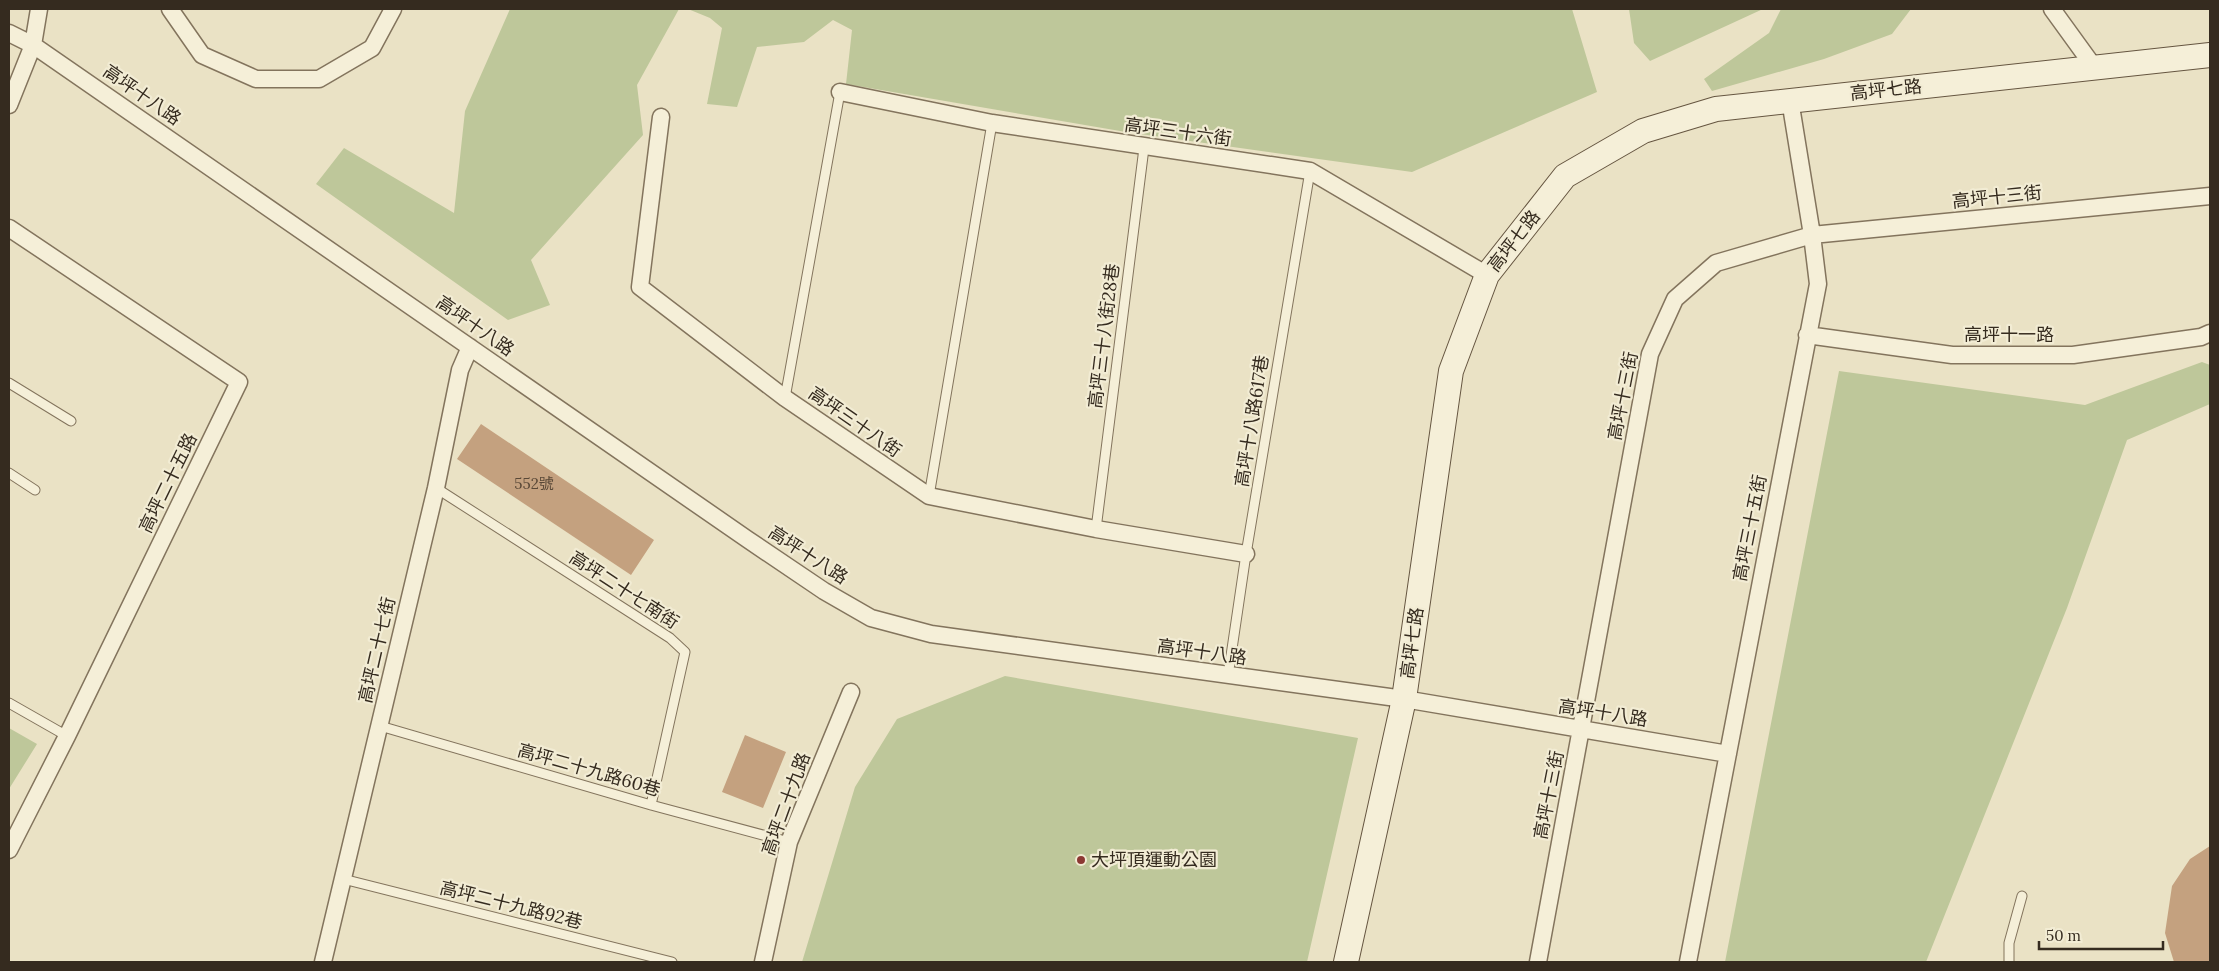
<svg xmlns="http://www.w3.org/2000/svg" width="2219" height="971" font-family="Lora,'Noto Sans TC',serif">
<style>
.green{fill:#bec79a}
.building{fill:#c4a17f}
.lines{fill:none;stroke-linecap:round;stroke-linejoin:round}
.lane-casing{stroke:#83745d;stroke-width:11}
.street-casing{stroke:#83745d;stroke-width:19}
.secondary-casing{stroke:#655540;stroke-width:26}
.lane{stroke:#f5efd8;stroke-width:9}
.street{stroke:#f5efd8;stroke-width:16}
.secondary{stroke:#f5efd8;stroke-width:24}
.poi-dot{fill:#8c3933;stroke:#f2ecd4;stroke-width:2}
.labels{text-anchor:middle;stroke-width:4.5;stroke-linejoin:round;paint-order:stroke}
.number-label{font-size:15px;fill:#594837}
.street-label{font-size:18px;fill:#352b1f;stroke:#f2ecd4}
.poi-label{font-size:18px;fill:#352b1f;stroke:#f2ecd4;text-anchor:start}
</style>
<rect width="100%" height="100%" fill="#eae2c5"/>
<path class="green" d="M510,9h169l-42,76 6,50 -112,125 19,45 -42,15 -192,-136 28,-36 110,65 11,-102z
M688,9h884l25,83 -185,80 -286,-40 -280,-48 6,-54 -19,-10 -29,22 -47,5 -20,60 -30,-3 15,-76 -12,-10z
M1629,9h134l-113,52 -16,-18z
M1781,9h130l-19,25 -68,25 -112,32 -8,-12 65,-46z
M2202,362l8,3v39l-83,36 -60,168 -141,354h-201l114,-591 246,34z
M1005,676l353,62 -51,224h-505l53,-175 42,-68z
M9,728l28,16 -28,45z"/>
<path class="building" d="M481,424l173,116 -23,35 -174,-116z
M745,735l41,17 -23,56 -41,-16z
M2210,846v116h-36l-9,-29 7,-47 18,-27z"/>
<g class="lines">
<defs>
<path id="lane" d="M9,383l62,38
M785,398l55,-306
M9,473l26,17
M436,488l234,150 15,14 -34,153
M929,496l63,-373
M1096,529l48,-381
M1228,676l18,-122 64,-383
M9,703l58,33
M380,726l271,79 138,37
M343,879l329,83
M2009,962v-19l13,-47"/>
<path id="street" d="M170,9l32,46 54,24h63l53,-31 21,-39
M2052,9l42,58
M9,33l24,12 714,494 77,52 47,27 60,16 473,65 324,55
M840,92l152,31 318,48 177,104
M9,105l24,-60 6,-36
M661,117l-21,170 145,111 144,98 167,33 150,25
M9,228l230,154 -172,354 -58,114
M1807,335l145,20h121l128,-18 9,-4
M323,962l113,-474 24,-118 10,-23
M763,962l26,-120 62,-150
M1538,962l112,-608 25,-55 41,-36 96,-28 398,-39
M1688,962l130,-678 -6,-49 -22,-135"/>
<path id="secondary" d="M1346,962l58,-263 47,-328 36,-96 78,-99 78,-45 73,-22 494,-54"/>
</defs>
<use href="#lane" class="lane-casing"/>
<use href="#street" class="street-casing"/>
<use href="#secondary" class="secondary-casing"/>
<use href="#lane" class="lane"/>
<use href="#street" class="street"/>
<use href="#secondary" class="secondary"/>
</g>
<circle class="poi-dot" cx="1081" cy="860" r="5"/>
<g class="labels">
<g class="number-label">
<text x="534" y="489">552號</text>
</g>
<g class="street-label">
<text transform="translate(1886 90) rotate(-6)" y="6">高坪七路</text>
<text transform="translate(142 95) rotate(35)" y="6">高坪十八路</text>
<text transform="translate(1178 132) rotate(8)" y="6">高坪三十六街</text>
<text transform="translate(1997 197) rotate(-6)" y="6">高坪十三街</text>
<text transform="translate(1514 241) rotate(-52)" y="6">高坪七路</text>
<text transform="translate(475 326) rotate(35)" y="6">高坪十八路</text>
<text x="2009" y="341">高坪十一路</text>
<text transform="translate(1104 336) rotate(-83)" y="6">高坪三十八街28巷</text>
<text transform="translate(1623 396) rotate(-79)" y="6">高坪十三街</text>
<text transform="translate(1252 421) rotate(-81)" y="6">高坪十八路617巷</text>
<text transform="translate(855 422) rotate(35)" y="6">高坪三十八街</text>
<text transform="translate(168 483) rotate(-64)" y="6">高坪二十五路</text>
<text transform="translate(1750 528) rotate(-79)" y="6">高坪三十五街</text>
<text transform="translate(808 555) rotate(33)" y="6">高坪十八路</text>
<text transform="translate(624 590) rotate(33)" y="6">高坪二十七南街</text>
<text transform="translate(1412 643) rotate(-82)" y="6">高坪七路</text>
<text transform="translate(377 650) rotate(-77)" y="6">高坪二十七街</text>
<text transform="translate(1202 652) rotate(8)" y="6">高坪十八路</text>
<text transform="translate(1603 713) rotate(9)" y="6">高坪十八路</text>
<text transform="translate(589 770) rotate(16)" y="6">高坪二十九路60巷</text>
<text transform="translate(1549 795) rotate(-79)" y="6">高坪十三街</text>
<text transform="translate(786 804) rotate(-70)" y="6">高坪二十九路</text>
<text transform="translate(511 905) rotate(14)" y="6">高坪二十九路92巷</text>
</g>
<g class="poi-label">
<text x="1091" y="866">大坪頂運動公園</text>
</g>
</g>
<rect width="2219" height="971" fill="none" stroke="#352b1f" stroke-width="20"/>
<path d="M2039 941v8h124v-8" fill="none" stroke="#352b1f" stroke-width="2.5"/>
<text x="2046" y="941" font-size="15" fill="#352b1f" stroke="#f2ecd4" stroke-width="4" paint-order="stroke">50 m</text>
</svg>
